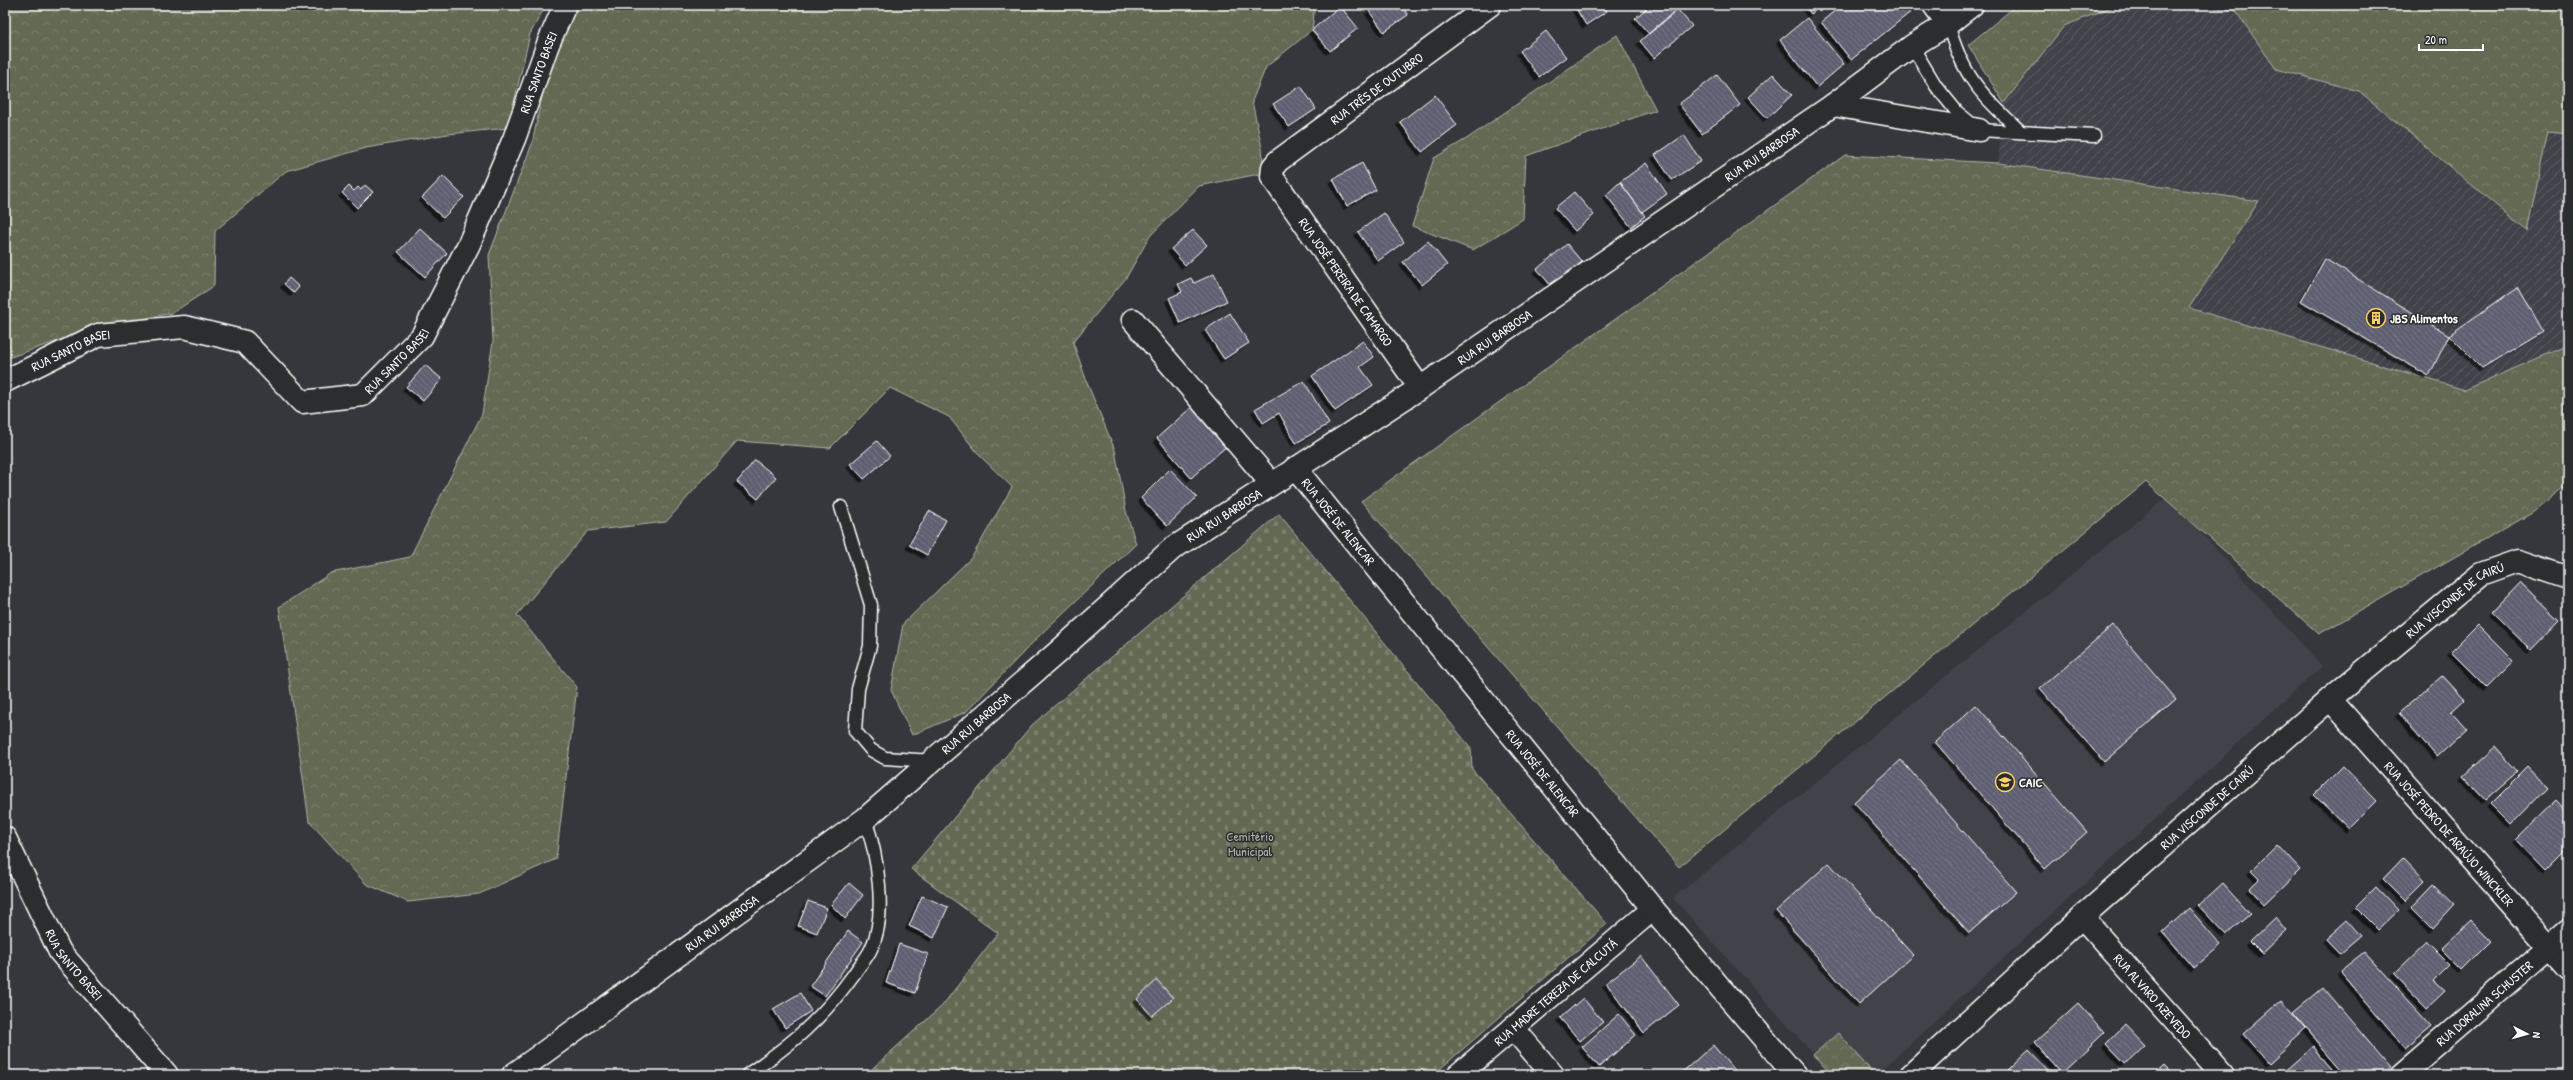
<svg xmlns="http://www.w3.org/2000/svg" width="2573" height="1080" font-family="'Patrick Hand',sans-serif">
<style>
.built{fill:#42434c}
.industrial{fill:url(#industrial-furrows)}
.forest{fill:url(#forest-crowns);stroke:#b0b5a8}
.cemetery{fill:url(#cemetery-stones);stroke:#b0b5a8}
.building{fill:url(#building-back-hatch);stroke:#fff;filter:url(#shadow)}
.lines{fill:none;stroke-linecap:round;stroke-linejoin:round}
.service-casing{stroke:#fff;stroke-width:15}
.minor-casing{stroke:#fff;stroke-width:25}
.tertiary-casing{stroke:#fff;stroke-width:25}
.secondary-casing{stroke:#fff;stroke-width:25}
.service{stroke:#2a2d2e;stroke-width:12}
.minor{stroke:#2a2d2e;stroke-width:22}
.tertiary{stroke:#2a2d2e;stroke-width:22}
.secondary{stroke:#2a2d2e;stroke-width:22}
.labels{text-anchor:middle;stroke-width:3;stroke-linejoin:round;paint-order:stroke}
.street-label{font-size:13px;fill:#fff;stroke:#2a2d2e}
.poi-label{font-size:13px;font-weight:bold;fill:#fff;stroke:#2a2d2e;text-anchor:start}
.park-label{font-size:13px;fill:#b0b5a8;stroke:#2a2d2e}
</style>
<defs>
<pattern id="industrial-furrows" width="10" height="10" patternUnits="userSpaceOnUse"><rect width="10" height="10" fill="#42434c"/><path d="M-1 1l2-2M0 10L10 0M9 11l2-2" fill="none" stroke="#5e5f67"/></pattern>
<pattern id="forest-crowns" width="20" height="18" patternUnits="userSpaceOnUse"><rect width="20" height="18" fill="#626b52"/><path d="M2 6a3 3 0 1 1 6 0M12 15a3 3 0 1 1 6 0" fill="none" stroke="#7a816c"/></pattern>
<pattern id="cemetery-stones" width="16" height="16" patternUnits="userSpaceOnUse"><rect width="16" height="16" fill="#626b52"/><path d="M2 7V4a2 2 0 0 1 4 0v3zM10 15v-3a2 2 0 0 1 4 0v3z" fill="#7a816c"/></pattern>
<pattern id="building-back-hatch" width="6" height="6" patternUnits="userSpaceOnUse"><rect width="6" height="6" fill="#5f5f72"/><path d="M-1 5l2 2M0 0l6 6M5-1l2 2" fill="none" stroke="#777787"/></pattern>
<filter id="shadow"><feDropShadow dx="-3.5" dy="3.5" stdDeviation="0" flood-color="#0009"/></filter>
</defs>
<rect width="100%" height="100%" fill="#35373c"/>
<filter id="ink" filterUnits="userSpaceOnUse"><feTurbulence type="fractalNoise" baseFrequency=".025" numOctaves="2"/><feDisplacementMap in="SourceGraphic" scale="8" xChannelSelector="R" yChannelSelector="G"/><feConvolveMatrix kernelMatrix="1 2 1 2 8 2 1 2 1" color-interpolation-filters="sRGB"/></filter>
<g filter="url(#ink)">
<path class="built" d="M2168,496l154,170 -446,409h-44l-159,-177z"/>
<path class="industrial" d="M2117,5h72l46,5 41,59 83,22 167,140 22,-99 20,2v211l-103,45 -277,-82 71,-107 -261,-38 6,-60 60,-77z"/>
<path class="forest" d="M5,5h541l-16,29 -22,94 -60,6 -82,14 -80,23 -71,60 -1,55 -42,27 -79,16 -88,30z
M569,5h746l-3,25 -46,37 -14,34 10,47 2,25 -65,13 -49,50 -24,42 -53,64 15,43 27,65 11,61 10,33 -94,89 -76,79 -54,23 -21,-45 12,-66 69,-67 40,-70 -32,-31 -31,-39 -59,-29 -60,60 -93,-7 -71,81 -78,9 -71,84 60,72 -21,172 -77,35 -71,8 -42,-18 -57,-63 -30,-214 52,-34 79,-16 72,-143 11,-73 -4,-86 43,-111 23,-108z
M2017,5h100l-53,21 -60,77 -36,-58z
M2189,5h379v129l-20,-2 -21,99 -168,-140 -83,-22 -41,-59z
M1617,35l39,75 -130,46 -3,63 -50,31 -61,-24 22,-68 34,-20z
M1845,155l153,8 261,38 -70,107 276,82 103,-45v140l-36,28 -213,121 -173,-152 -467,385 -318,-366z
M1838,1033l38,42h-44l-19,-20z"/>
<path class="cemetery" d="M1279,514l192,234 1,21 135,155 -174,151h-568l77,-69 56,-73 -87,-64 121,-144z"/>
<path class="building" d="M1378,5h23l7,10 -24,17 -15,-21z
M1574,5h29l4,6 -21,14z
M1651,5h14l8,9 -24,20 -14,-16z
M1804,5h18l-11,9z
M1842,5h75l1,1 -67,54 -30,-38z
M1340,6l18,22 -28,23 -18,-21z
M1677,9l15,17 -38,32 -14,-17z
M1807,18l37,46 -27,23 -37,-47z
M1546,31l20,26 -27,20 -19,-26z
M1773,74l19,21 -25,23 -19,-21z
M1717,75l23,30 -38,29 -23,-30z
M1301,86l15,23 -27,18 -16,-23z
M1435,95l22,30 -35,27 -22,-30z
M1684,135l17,26 -29,19 -17,-25z
M1362,163l14,27 -29,16 -14,-27z
M1646,163l21,31 -25,18 -22,-30z
M443,176l21,21 -21,21 -21,-20z
M1620,182l25,34 -14,11 -25,-32z
M365,185l8,7 -16,16 -15,-15 7,-7 5,5 4,-4 3,3z
M1574,192l20,23 -19,16 -20,-23z
M1384,213l20,29 -26,19 -20,-29z
M420,228l27,25 -22,24 -27,-25z
M1193,230l14,15 -22,20 -14,-16z
M1428,241l19,24 -25,20 -19,-23z
M1567,244l15,18 -30,25 -15,-18z
M2325,259l124,76 -20,41 -128,-75z
M1214,274l13,27 -47,22 -11,-25 13,-6 -4,-8 13,-6 3,5z
M289,278l10,9 -5,6 -10,-9z
M2518,287l25,44 -61,37 -33,-33z
M1230,313l19,30 -25,16 -19,-29z
M1363,341l11,16 -14,10 13,18 -38,26 -23,-35z
M425,365l17,14 -19,22 -17,-14z
M1304,381l25,43 -33,19 -17,-30 -16,10 -8,-14z
M1195,404l35,39 -39,35 -34,-40z
M877,441l13,15 -26,23 -14,-15z
M755,460l21,17 -18,22 -21,-17z
M1170,469l27,28 -30,29 -26,-28z
M929,511l17,9 -19,35 -18,-10z
M2521,582l39,38 -29,30 -39,-38z
M2113,625l63,74 -72,63 -64,-74z
M2478,625l36,36 -27,27 -36,-36z
M2442,676l22,24 -13,12 16,18 -30,27 -38,-44z
M1976,705l111,127 -42,37 -110,-127z
M2495,747l22,25 -32,28 -22,-24z
M1901,760l115,132 -47,41 -115,-131z
M2343,766l34,35 -28,28 -35,-34z
M2527,767l20,21 -36,37 -21,-21z
M2556,800l12,13v35l-23,23 -30,-31z
M2277,845l23,25 -36,35 -15,-16 10,-10 -8,-8z
M2403,858l22,23 -20,20 -22,-22z
M1829,863l84,92 -54,49 -83,-93z
M849,883l14,12 -18,24 -14,-14z
M2222,883l28,31 -24,21 -28,-30z
M2434,884l21,20 -23,25 -21,-21z
M2376,887l22,23 -21,20 -22,-22z
M922,896l26,11 -14,31 -25,-12z
M808,901l19,7 -10,25 -19,-7z
M2189,908l32,37 -27,23 -31,-36z
M2276,917l11,13 -25,24 -12,-12z
M2347,920l14,16 -21,18 -14,-15z
M2471,921l20,20 -29,29 -21,-21z
M848,931l15,11 -38,54 -15,-10z
M2427,942l23,23 -16,16 11,10 -18,17 -33,-34z
M899,944l29,10 -13,39 -29,-10z
M2364,952l68,74 -27,23 -65,-78z
M1641,956l38,49 -35,28 -38,-50z
M1157,980l16,18 -21,18 -15,-17z
M2323,988l67,79 -9,8h-35l-53,-62z
M800,993l11,18 -26,17 -12,-19z
M1583,998l20,24 -23,19 -20,-23z
M2281,1001l25,28 -37,34 -25,-29z
M2078,1003l26,29 -43,40 -26,-30z
M1619,1014l17,21 -37,32 -17,-20z
M2125,1024l20,21 -20,19 -19,-20z
M1713,1045l25,30h-59z
M2314,1046l25,29h-58z
M2029,1049l24,25 -1,1h-41l-4,-5z
M2165,1065l10,10h-21z"/>
<g class="lines">
<defs>
<path id="service" d="M1948,24c15,54 34,71 73,108
M1912,46l24,40 21,26 22,18 115,6
M841,507l30,98 -1,41 -12,43 -3,42 16,19 14,8 48,3
M747,1075c46,-32 74,-55 107,-101 5,-8 13,-16 17,-25 17,-34 6,-96 -6,-130"/>
<g id="minor">
<path d="M1934,5l14,19"/>
<path d="M1133,320l138,163"/>
<path id="s1" d="M5,381l93,-46 86,-8 61,15 57,60 61,-7 59,-59 47,-92 45,-105 34,-95 17,-39"/>
<path id="s2" d="M1420,388l-148,-211 1,-10 5,-6 212,-156"/>
<path id="s3" d="M2330,699l238,269"/>
<path id="s4" d="M5,838l55,114 107,123"/>
<path id="s5" d="M2082,917l141,158"/>
<path d="M1513,1028l40,47"/>
<path id="s6" d="M1458,1075l195,-166"/>
<path id="s7" d="M2401,1075l167,-144"/>
</g>
<g id="tertiary">
<path id="s8" d="M1295,468l358,441 142,166"/>
<path id="s9" d="M1911,1075l171,-158 248,-218 151,-125 37,-13 50,17"/>
</g>
<g id="secondary">
<path d="M1833,105l146,25"/>
<path id="s10" d="M513,1075l352,-256 194,-168 113,-102 248,-161 413,-283 79,-59 36,-22 24,-19"/>
</g>
</defs>
<use href="#service" class="service-casing"/>
<use href="#minor" class="minor-casing"/>
<use href="#tertiary" class="tertiary-casing"/>
<use href="#secondary" class="secondary-casing"/>
<use href="#service" class="service"/>
<use href="#minor" class="minor"/>
<use href="#tertiary" class="tertiary"/>
<use href="#secondary" class="secondary"/>
</g>
</g>
<defs>
<symbol id="building-ring" viewBox="-11 -11 22 22"><circle r="9.5" fill="#2a2d2e" stroke="#ffd166" stroke-width="1.5"/><path d="M-4-6H4V6H1V3H-1V6H-4ZM-2.5-4.3h1.7v1.8h-1.7ZM.8-4.3h1.7v1.8H.8ZM-2.5-1h1.7V.8h-1.7ZM.8-1h1.7V.8H.8Z" fill="#ffd166"/></symbol>
<symbol id="school-ring" viewBox="-11 -11 22 22"><circle r="9.5" fill="#2a2d2e" stroke="#ffd166" stroke-width="1.5"/><path d="M0-5L7-2L0 1L-7-2ZM-4 1L0 2.5L4 1V4Q0 6-4 4Z" fill="#ffd166"/></symbol>
</defs>
<g fill-rule="evenodd">
<use href="#building-ring" x="2365" y="307" width="22" height="22"/>
<use href="#school-ring" x="1994" y="771" width="22" height="22"/>
</g>
<g class="labels">
<g class="street-label">
<text dy="5" stroke="none"><textPath href="#s1" startOffset="769">RUA SANTO BASEI</textPath></text>
<text dy="5" stroke="none"><textPath href="#s2" startOffset="398">RUA TRÊS DE OUTUBRO</textPath></text>
<text dy="5" stroke="none"><textPath href="#s10" startOffset="1554">RUA RUI BARBOSA</textPath></text>
<text transform="translate(1346 282) rotate(55)" y="5">RUA JOSÉ PEREIRA DE CAMARGO</text>
<text dy="5" stroke="none"><textPath href="#s10" startOffset="1230">RUA RUI BARBOSA</textPath></text>
<text dy="5" stroke="none"><textPath href="#s1" startOffset="73">RUA SANTO BASEI</textPath></text>
<text dy="5" stroke="none"><textPath href="#s1" startOffset="445">RUA SANTO BASEI</textPath></text>
<text dy="5" stroke="none"><textPath href="#s10" startOffset="906">RUA RUI BARBOSA</textPath></text>
<text dy="5" stroke="none"><textPath href="#s8" startOffset="69">RUA JOSÉ DE ALENCAR</textPath></text>
<text dy="5" stroke="none"><textPath href="#s9" startOffset="723">RUA VISCONDE DE CAIRÚ</textPath></text>
<text dy="5" stroke="none"><textPath href="#s10" startOffset="582">RUA RUI BARBOSA</textPath></text>
<text dy="5" stroke="none"><textPath href="#s8" startOffset="393">RUA JOSÉ DE ALENCAR</textPath></text>
<text dy="5" stroke="none"><textPath href="#s9" startOffset="399">RUA VISCONDE DE CAIRÚ</textPath></text>
<text dy="5" stroke="none"><textPath href="#s3" startOffset="180">RUA JOSÉ PEDRO DE ARAÚJO WINCKLER</textPath></text>
<text dy="5" stroke="none"><textPath href="#s10" startOffset="258">RUA RUI BARBOSA</textPath></text>
<text dy="5" stroke="none"><textPath href="#s4" startOffset="145">RUA SANTO BASEI</textPath></text>
<text dy="5" stroke="none"><textPath href="#s6" startOffset="128">RUA MADRE TEREZA DE CALCUTÁ</textPath></text>
<text dy="5" stroke="none"><textPath href="#s5" startOffset="106">RUA ALVARO AZEVEDO</textPath></text>
<text dy="5" stroke="none"><textPath href="#s7" startOffset="110">RUA DORALINA SCHUSTER</textPath></text>
</g>
<g class="poi-label">
<text x="2390" y="323">JBS Alimentos</text>
<text x="2019" y="787">CAIC</text>
</g>
<g class="park-label">
<text x="1250" y="841">Cemitério<tspan x="1250" dy="15">Municipal</tspan></text>
</g>
</g>
<rect width="2573" height="1080" fill="none" stroke="#2a2d2e" stroke-width="20"/>
<rect x="10" y="10" width="2553" height="1060" fill="none" stroke="#fff" stroke-width="1.5" filter="url(#ink)"/>
<g transform="translate(2527 1034) rotate(96)" stroke="#2a2d2e" stroke-width="3" paint-order="stroke">
<path d="M0-3L7 15L0 10L-7 15Z" fill="#ffffff"/>
<text y="-6" font-size="11" font-weight="bold" text-anchor="middle" fill="#ffffff">N</text>
</g>
<path d="M2419 44v6h64v-6" fill="none" stroke="#ffffff" stroke-width="2"/>
<text x="2425" y="44" font-size="12" fill="#ffffff" stroke="#2a2d2e" stroke-width="3" paint-order="stroke">20 m</text>
</svg>
